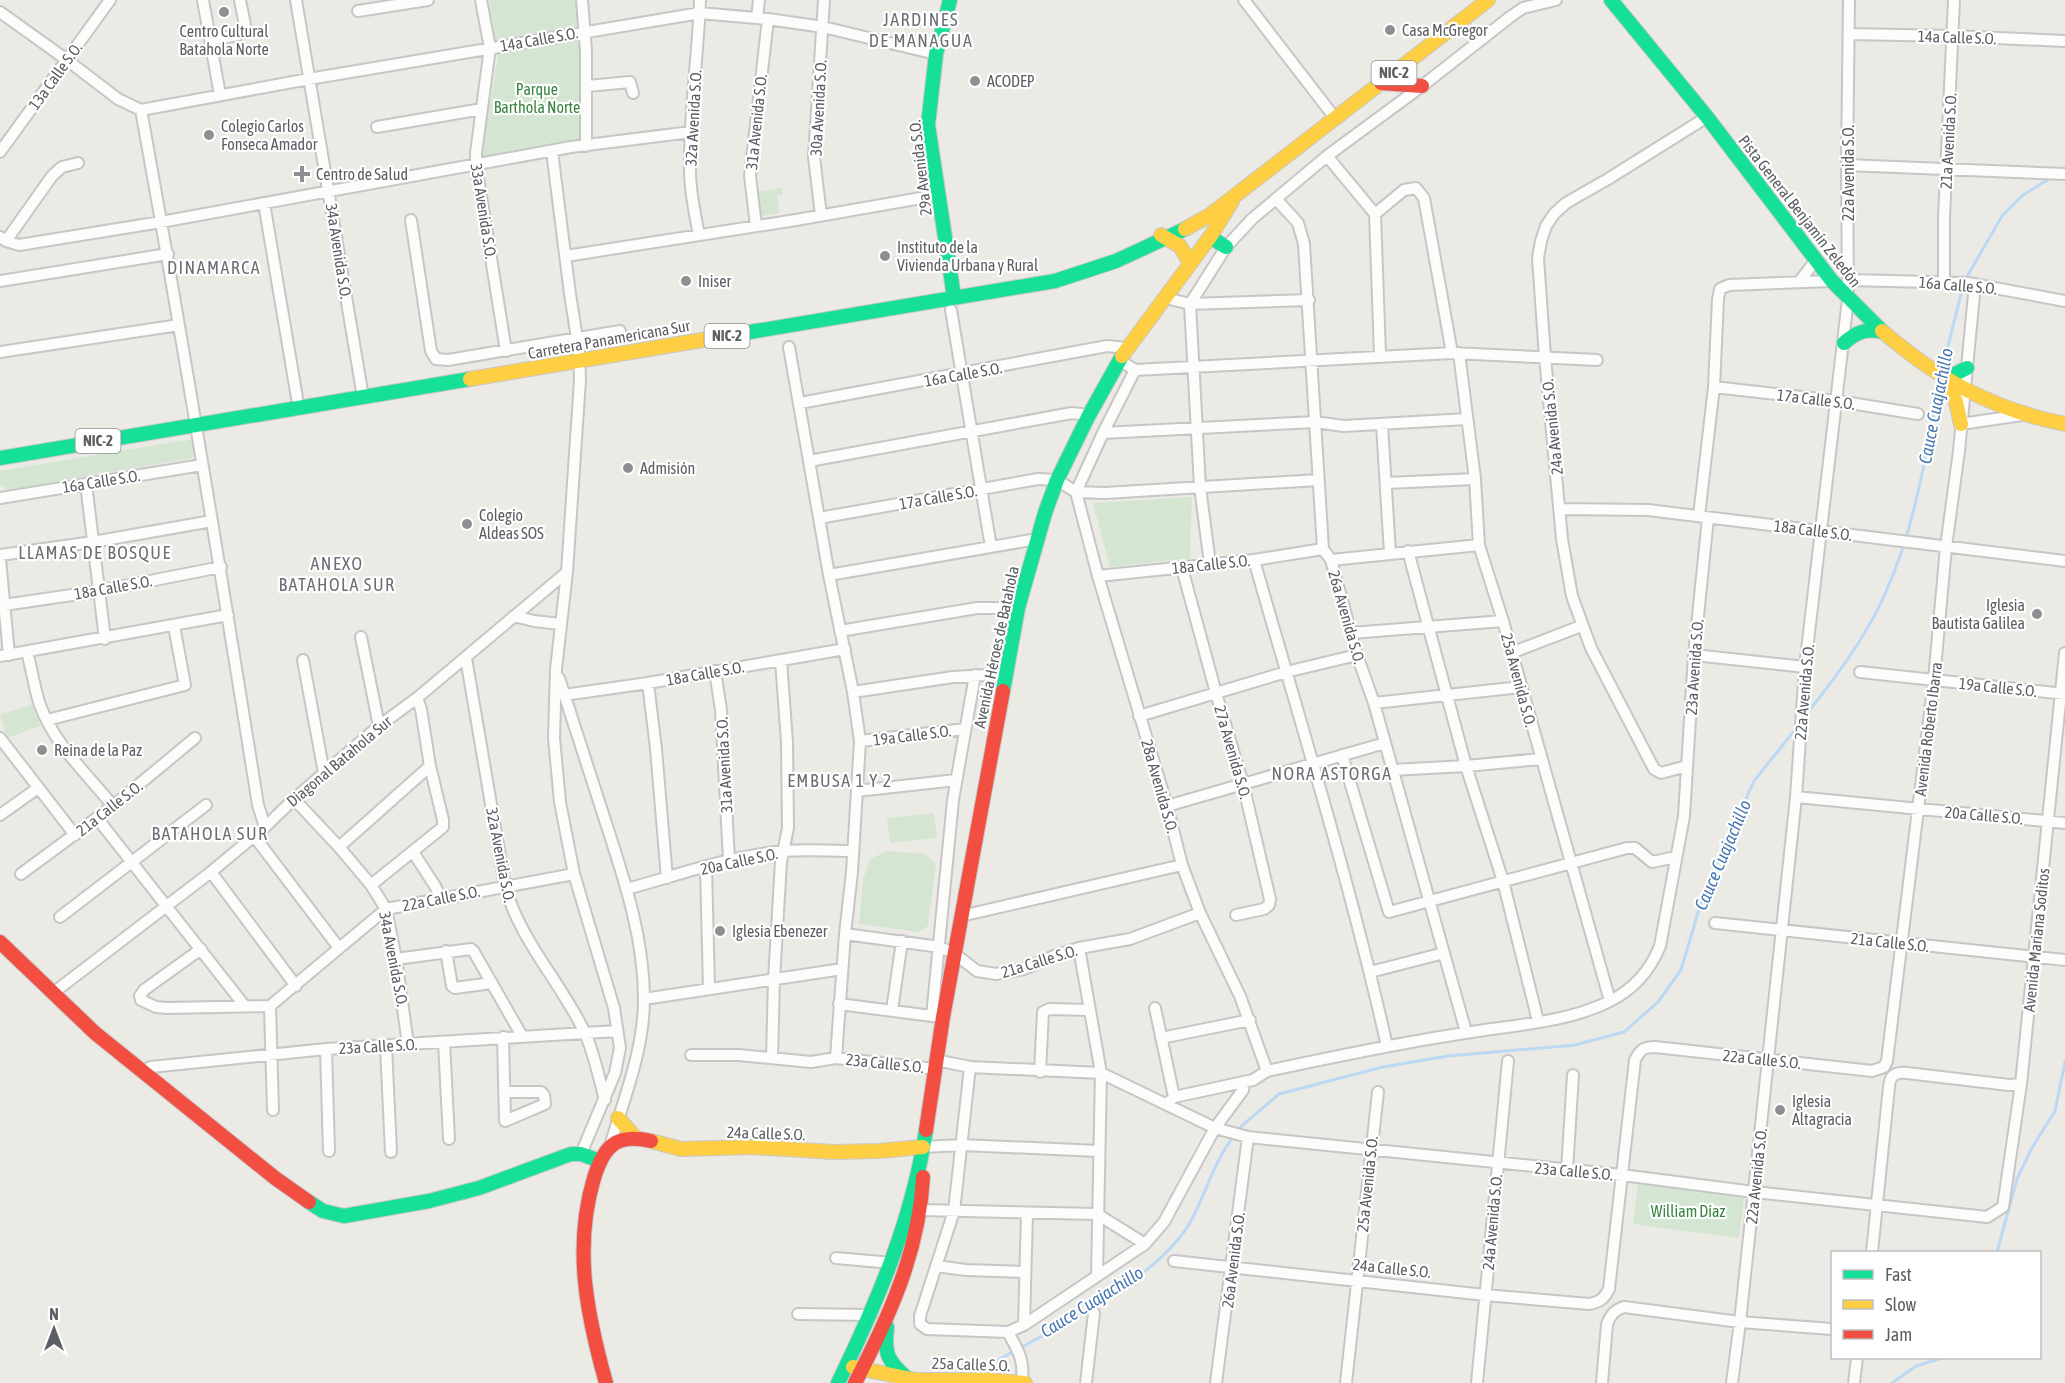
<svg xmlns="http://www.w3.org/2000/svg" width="2065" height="1383" font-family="'Asap Condensed',sans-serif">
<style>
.green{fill:#d4e6d2}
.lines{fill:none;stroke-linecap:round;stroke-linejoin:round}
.stream{stroke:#bbd9f4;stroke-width:3}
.street-casing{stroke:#c7c6c6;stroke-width:14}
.fast-casing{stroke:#c8c7c7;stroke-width:16}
.slow-casing{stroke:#c8c7c7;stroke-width:16}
.jam-casing{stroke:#c8c7c7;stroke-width:16}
.street{stroke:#fcfcfb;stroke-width:10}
.fast{stroke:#16e098;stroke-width:14}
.slow{stroke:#ffcf43;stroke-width:14}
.jam{stroke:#f24e42;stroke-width:14}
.poi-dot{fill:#8d8f90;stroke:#fff;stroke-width:2}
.labels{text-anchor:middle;stroke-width:4.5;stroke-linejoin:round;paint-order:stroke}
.shield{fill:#fff;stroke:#8c8e92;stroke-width:1.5}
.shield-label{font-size:15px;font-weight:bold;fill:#5b5e63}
.poi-label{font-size:16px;fill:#5b5e63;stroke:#fff;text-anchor:start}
.street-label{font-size:16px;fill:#5b5e63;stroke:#fff}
.park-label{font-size:16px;fill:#3a8341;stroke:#fff}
.neighbourhood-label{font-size:18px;letter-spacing:1.5px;fill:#6c7075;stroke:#fff}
.water-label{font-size:18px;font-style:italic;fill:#4778b3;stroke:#fff}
</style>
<rect width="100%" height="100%" fill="#ebeae5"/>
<path class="green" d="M489,0h88l6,52 -1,88 -91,18h-10l17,-102z
M782,188l1,7h-6l2,18 -19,3 -3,-24z
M192,439l3,12 -3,7 -5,1 -179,31 -8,-6v-13z
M1192,497l-2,61 -80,9 -17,-64z
M32,704l8,22 -33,12 -7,-23z
M934,813l3,25 -47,5 -3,-25z
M887,851l38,3 11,10 -8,62 -9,6 -60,-8 4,-45 7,-20z
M1638,1184l106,13 -5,41 -106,-14z"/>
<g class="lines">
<path class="stream" d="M1965,280l37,-64 21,-21 29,-18
M1942,370l21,-84
M1805,716c30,-38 60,-77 80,-122 30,-66 41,-141 55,-212
M1238,1130l6,-6 35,-30 104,-27 65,-11 127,-11 49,-13 34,-30 23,-32 24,-81 49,-108 44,-55
M1997,1252l20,-73 16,-33 22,-35 10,-49
M1020,1348c52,-28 141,-74 171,-127 15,-28 23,-60 43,-85
M975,1373l39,-22
M1892,1383l24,-17 26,-8"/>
<defs>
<path id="street" d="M203,0l17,95
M296,0l67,397
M481,0l9,48 -14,105v12l30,186
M582,0l4,51v95
M1244,0l91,118
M358,11l70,-11
M0,12l67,48 51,39 23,11c42,231 80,463 117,695l7,22
M757,18l2,-18
M1850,34l102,2 113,5
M210,40l28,-5 6,-4 1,-6 -5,-25
M587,86l43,-4 3,11
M141,110l168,-31 391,-66 68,6 55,8 113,27
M377,127l105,-18
M552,151l18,143 9,57 1,29 -13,192 -11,97 -2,69 6,64 14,72 40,134 6,40 -5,25 -34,81
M0,152l110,-152
M1327,156l48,58 5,141
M1847,165l218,9
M1276,199l22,24 6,21 19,305 8,11 26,95 17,48 92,329
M264,203l33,195
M1375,214l29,-24 12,-2 8,10 28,155
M821,215l-7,-58 10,-157
M411,220l20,131 5,8 12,1 172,-29
M756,226l-6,-50 18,-157
M699,235c-4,-21 -9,-42 -9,-64 -1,-57 8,-114 10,-171
M0,237l6,4 13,4 142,-23 410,-75 120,-15
M6,241l46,-65 10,-9 16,-4
M566,256l230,-36 142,-25
M1849,280l119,3 97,18
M0,281l168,-27
M1799,282l17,-22
M1944,282v-65l10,-217
M1166,298l24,6 36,-57 26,-28 75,-63 95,-70 88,-69 13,-9 33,-8
M951,310l40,237
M789,347l40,228 24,117 7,49 -8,131 -7,62 -9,124
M0,352l179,-27
M1459,353l16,126 4,66 24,76 107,380
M1119,360l16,10 317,-17 145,7
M1714,387l124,14 80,13
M800,403l307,-57 19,2
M1961,424l61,-9
M1382,425l8,128
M1103,433l212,-11 29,4 123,-7
M809,461l263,-48 17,2
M1387,483l88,-4
M86,484l19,155
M1076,492l22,84 69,230 15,59 18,48 40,83 27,75
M1076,492l27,-59 32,-63
M0,498l202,-33
M1560,509l88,1 417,51
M1699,516l15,-129 4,-88 2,-10 9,-4 103,-4
M819,518l219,-39 19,1 19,12 29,1 213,-13
M1408,551l58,215 37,115 35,140
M0,555l93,-13 119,-21
M0,559l9,96
M1254,560c46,161 96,322 133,486
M1331,560l148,-15
M1210,564l-10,-77 -10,-183 119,-4
M1182,568l34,125 27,91 27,115 -1,6 -5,4 -28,6
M829,575l208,-36
M1098,576l156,-16 69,-11
M4,605l95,-14 122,-24
M514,616l20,5 26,3
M840,631l137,-23h41
M1351,633l152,-12
M361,637l18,89
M27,652c5,17 7,36 13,53 14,39 48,70 73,101
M1511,653l70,-27
M1694,655l111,12
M0,656l228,-41
M466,658l39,228c15,55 56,96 80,147 9,20 14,45 20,67
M303,660l21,113
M715,671l6,39 8,150
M1860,672l205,22
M559,678c15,46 30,93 45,139 19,59 40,119 40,182 0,50 -20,100 -34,147
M648,683l8,66 11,129
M853,692l100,-15 53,-3
M564,695l84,-12 197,-34
M1374,703l147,-16
M1139,716l147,-44 71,-17
M47,720l138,-35 -11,-59
M0,738l75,97
M860,741l105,-12
M1342,755l47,157 238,-64h8l17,14 24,-5
M1687,766l-26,7 -7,-4 -63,-121 -19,-52 -10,-57 -17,-182 -7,-99 3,-17 5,-15 8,-12 12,-11 42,-24 99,-62
M1392,770l74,-4 75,-7
M857,791l99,-11
M1796,797l269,26
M294,799l45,48 32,38 15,24 10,50 12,85
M1167,806l218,-63
M0,815l38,-27
M97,818l147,187
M254,836l85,112
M339,847l91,-81
M413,852l22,34 5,11
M706,867l3,121
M211,872l85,114
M21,874l92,-68 82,-68
M371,885l72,-58v-7l-13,-54 -9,-57 -4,-11
M627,889c51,-14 103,-33 157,-38 22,-2 46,0 69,0
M961,916l221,-51
M60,917l146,-112
M1715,923l350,37
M845,934l95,13 15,7 22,17 19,3 28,-5 30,-13 25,-8 51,-9 70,-26
M1079,948l22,125 -4,203
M201,949l-57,41 -4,6 1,4 15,7 11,1 103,-2
M446,951l6,35 3,2 37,-5
M396,959l75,-10 3,3 48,84
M1370,972l74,-19
M53,993l158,-121 54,-45 29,-28 85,-73 38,-28 150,-126
M644,999l198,-30
M839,1004l93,12
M270,1006l116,-97 188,-35
M270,1006l3,104
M1155,1008l19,89
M892,1010l10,-69
M943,1017l-11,-1 21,-216 22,-125
M503,1037l2,84 40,-17 -1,-9 -3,-3h-37
M1161,1038l89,-18
M444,1042l5,97
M386,1046l5,106
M326,1049l3,102
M691,1055h48l72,7 25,-4 99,11
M772,1058l2,-79 7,-117 7,-34 -1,-86 -6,-82
M936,1060l34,7 131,6 114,55 33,9 374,38 132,17 233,25 16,-10 18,-123 44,-431
M970,1067l-16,144 -34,105v8l7,5 81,3 16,-7 121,-81 19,-22 51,-94 28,-38 1,-7
M142,1071l9,-4 175,-18 291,-18
M1040,1072l3,-60 6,-3 40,1
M1167,1104l7,-7 79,-17 14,-9c66,-14 131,-28 198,-38 47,-8 100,-10 143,-31 25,-12 42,-31 52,-56l24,-130 10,-161 14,-137
M923,1147l39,-2 137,6
M1567,1170l6,-95
M922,1210l175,4 48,30
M1872,1252l17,-165c1,-12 6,-15 18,-14l102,12 12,-1
M836,1258l56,5
M1174,1261l311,34 104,9c11,-2 15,-5 20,-15l26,-229c5,-10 8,-13 20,-13l217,24 12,-4 3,-6 47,-381 12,-133 13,-96 16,-167
M936,1266l30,4 59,2
M798,1314l73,1
M1024,1325l3,-112
M1008,1332c11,21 16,26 14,51
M1086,1383l8,-70
M1216,1383l32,-246
M1346,1383l32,-291
M1477,1383l31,-322
M1602,1383l5,-59c4,-9 7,-14 17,-17l116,15 92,7
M1732,1383l8,-61 56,-525 9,-130 43,-368 -1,-134 2,-165
M1854,1383l3,-25"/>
<path id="fast" d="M950,0l-14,54 -8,71 26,172
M1611,0l96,117 125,164 50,50
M1210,237l16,10
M738,334l317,-53 61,-20 69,-32
M1844,343c12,-11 23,-15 39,-11
M1945,379l22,-11
M0,458l470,-79
M1003,691l15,-83 27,-95 12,-33 32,-65 33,-59
M309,1202l14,9 21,5 85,-15 50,-13 92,-34h10l19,7
M887,1327c-3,26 0,34 20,51
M838,1383c40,-83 74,-162 88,-253"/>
<path id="slow" d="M1185,229l25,-14 278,-215
M1161,235l19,11 10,17
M1882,331c56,48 111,79 183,93
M1122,356l88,-119 22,-36
M470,379l268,-45
M1947,380l9,22 5,22
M618,1118l18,20
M651,1141l30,8 71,-2 82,5 44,-1 45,-4
M853,1367l63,13h72l37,3"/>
<path id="jam" d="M1381,83l41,3
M0,942l95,91 180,145 34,24
M926,1130l17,-113 60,-326
M606,1383c-19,-68 -33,-135 -12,-205 10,-32 22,-45 57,-37
M855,1383c34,-66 64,-131 68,-206"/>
</defs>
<use href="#street" class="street-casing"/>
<use href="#fast" class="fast-casing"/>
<use href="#slow" class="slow-casing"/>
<use href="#jam" class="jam-casing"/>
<use href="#street" class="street"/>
<use href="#fast" class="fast"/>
<use href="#slow" class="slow"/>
<use href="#jam" class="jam"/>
</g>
<g class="poi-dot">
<circle cx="224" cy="12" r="6"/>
<circle cx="1390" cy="30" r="6"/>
<circle cx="975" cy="81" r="6"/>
<circle cx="209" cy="135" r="6"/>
<path d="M299 165h6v6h6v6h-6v6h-6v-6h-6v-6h6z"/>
<circle cx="885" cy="256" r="6"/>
<circle cx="686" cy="281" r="6"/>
<circle cx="628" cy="468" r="6"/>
<circle cx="467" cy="524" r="6"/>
<circle cx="2037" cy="614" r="6"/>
<circle cx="42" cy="750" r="6"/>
<circle cx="720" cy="931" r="6"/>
<circle cx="1780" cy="1110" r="6"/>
</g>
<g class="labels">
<g class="shield">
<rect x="1371.5" y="61" width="45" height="24" rx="4.5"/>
<rect x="704.5" y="324" width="45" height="24" rx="4.5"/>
<rect x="75.5" y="429" width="45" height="24" rx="4.5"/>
</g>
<g class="shield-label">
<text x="1394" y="78">NIC-2</text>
<text x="727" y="341">NIC-2</text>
<text x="98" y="446">NIC-2</text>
</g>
<g class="poi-label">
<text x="1402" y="36">Casa McGregor</text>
<text x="224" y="37" text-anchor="middle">Centro Cultural<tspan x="224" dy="18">Batahola Norte</tspan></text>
<text x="987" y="87">ACODEP</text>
<text x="221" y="132">Colegio Carlos<tspan x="221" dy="18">Fonseca Amador</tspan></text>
<text x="316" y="180">Centro de Salud</text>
<text x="897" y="253">Instituto de la<tspan x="897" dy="18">Vivienda Urbana y Rural</tspan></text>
<text x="698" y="287">Iniser</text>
<text x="640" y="474">Admisión</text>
<text x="479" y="521">Colegio<tspan x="479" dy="18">Aldeas SOS</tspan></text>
<text x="2025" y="611" text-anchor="end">Iglesia<tspan x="2025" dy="18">Bautista Galilea</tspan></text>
<text x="54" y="756">Reina de la Paz</text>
<text x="732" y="937">Iglesia Ebenezer</text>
<text x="1792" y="1107">Iglesia<tspan x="1792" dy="18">Altagracia</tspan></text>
</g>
<g class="street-label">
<text transform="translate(1957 37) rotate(2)" y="6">14a Calle S.O.</text>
<text transform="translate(539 39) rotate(-10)" y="6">14a Calle S.O.</text>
<text transform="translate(55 76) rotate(-54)" y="6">13a Calle S.O.</text>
<text transform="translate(818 108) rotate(-87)" y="6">30a Avenida S.O.</text>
<text transform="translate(693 118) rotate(-87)" y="6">32a Avenida S.O.</text>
<text transform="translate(756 122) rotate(-84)" y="6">31a Avenida S.O.</text>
<text transform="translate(1948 141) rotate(-87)" y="6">21a Avenida S.O.</text>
<text transform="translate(920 168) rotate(-97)" y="6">29a Avenida S.O.</text>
<text transform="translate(1848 173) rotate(-90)" y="6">22a Avenida S.O.</text>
<text transform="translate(484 211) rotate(81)" y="6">33a Avenida S.O.</text>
<text transform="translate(1800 211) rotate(52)" y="6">Pista General Benjamín Zeledón</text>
<text transform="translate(339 251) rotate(81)" y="6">34a Avenida S.O.</text>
<text transform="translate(1958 285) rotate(5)" y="6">16a Calle S.O.</text>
<text transform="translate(609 339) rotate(-10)" y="6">Carretera Panamericana Sur</text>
<text transform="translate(963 374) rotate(-10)" y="6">16a Calle S.O.</text>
<text transform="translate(1816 399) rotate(7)" y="6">17a Calle S.O.</text>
<text transform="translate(1552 427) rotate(-96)" y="6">24a Avenida S.O.</text>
<text transform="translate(101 481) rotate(-9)" y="6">16a Calle S.O.</text>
<text transform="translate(938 497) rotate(-10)" y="6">17a Calle S.O.</text>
<text transform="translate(1813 530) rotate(7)" y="6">18a Calle S.O.</text>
<text transform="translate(1211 564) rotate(-6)" y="6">18a Calle S.O.</text>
<text transform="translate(113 587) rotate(-10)" y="6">18a Calle S.O.</text>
<text transform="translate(1347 617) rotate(74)" y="6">26a Avenida S.O.</text>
<text transform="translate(996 647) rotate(-78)" y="6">Avenida Héroes de Batahola</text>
<text transform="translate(1694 667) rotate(-86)" y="6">23a Avenida S.O.</text>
<text transform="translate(705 673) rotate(-10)" y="6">18a Calle S.O.</text>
<text transform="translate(1519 680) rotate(75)" y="6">25a Avenida S.O.</text>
<text transform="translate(1998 687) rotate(6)" y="6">19a Calle S.O.</text>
<text transform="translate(1804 692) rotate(-85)" y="6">22a Avenida S.O.</text>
<text transform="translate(1928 729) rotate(-83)" y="6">Avenida Roberto Ibarra</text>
<text transform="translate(912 735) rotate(-7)" y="6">19a Calle S.O.</text>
<text transform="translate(1233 752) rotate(74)" y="6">27a Avenida S.O.</text>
<text transform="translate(339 761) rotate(-40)" y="6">Diagonal Batahola Sur</text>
<text transform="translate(724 765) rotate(-93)" y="6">31a Avenida S.O.</text>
<text transform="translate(1160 786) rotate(74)" y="6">28a Avenida S.O.</text>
<text transform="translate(109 808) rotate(-38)" y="6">21a Calle S.O.</text>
<text transform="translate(1984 815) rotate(5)" y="6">20a Calle S.O.</text>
<text transform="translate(501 855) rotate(79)" y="6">32a Avenida S.O.</text>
<text transform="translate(739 861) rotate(-12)" y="6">20a Calle S.O.</text>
<text transform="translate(441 898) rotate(-11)" y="6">22a Calle S.O.</text>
<text transform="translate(2036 940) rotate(-84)" y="6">Avenida Mariana Soditos</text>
<text transform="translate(1890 942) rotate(6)" y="6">21a Calle S.O.</text>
<text transform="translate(394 959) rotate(79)" y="6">34a Avenida S.O.</text>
<text transform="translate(1039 961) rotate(-17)" y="6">21a Calle S.O.</text>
<text transform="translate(378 1046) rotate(-3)" y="6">23a Calle S.O.</text>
<text transform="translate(1762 1059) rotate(6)" y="6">22a Calle S.O.</text>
<text transform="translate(885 1063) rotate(6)" y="6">23a Calle S.O.</text>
<text transform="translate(766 1133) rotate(2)" y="6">24a Calle S.O.</text>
<text transform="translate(1574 1171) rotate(5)" y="6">23a Calle S.O.</text>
<text transform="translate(1756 1176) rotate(-84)" y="6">22a Avenida S.O.</text>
<text transform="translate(1367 1184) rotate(-84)" y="6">25a Avenida S.O.</text>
<text transform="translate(1492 1222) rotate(-85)" y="6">24a Avenida S.O.</text>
<text transform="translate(1233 1260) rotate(-83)" y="6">26a Avenida S.O.</text>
<text transform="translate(1392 1268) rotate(6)" y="6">24a Calle S.O.</text>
<text transform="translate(971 1364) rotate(2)" y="6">25a Calle S.O.</text>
</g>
<g class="park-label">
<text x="537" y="95">Parque<tspan x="537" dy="18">Barthola Norte</tspan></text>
<text x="1688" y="1217">William Díaz</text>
</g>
<g class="neighbourhood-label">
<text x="921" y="26">JARDINES<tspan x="921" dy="21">DE MANAGUA</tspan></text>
<text x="214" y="274">DINAMARCA</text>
<text x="95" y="559">LLAMAS DE BOSQUE</text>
<text x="337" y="570">ANEXO<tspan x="337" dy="21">BATAHOLA SUR</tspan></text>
<text x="1332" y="780">NORA ASTORGA</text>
<text x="840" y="787">EMBUSA 1 Y 2</text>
<text x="210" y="840">BATAHOLA SUR</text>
</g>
<g class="water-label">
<text transform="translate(1936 406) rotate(-79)" y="6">Cauce Cuajachillo</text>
<text transform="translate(1723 855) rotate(-67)" y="6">Cauce Cuajachillo</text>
<text transform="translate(1092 1302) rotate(-32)" y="6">Cauce Cuajachillo</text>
</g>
</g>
<rect x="1831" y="1251" width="210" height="108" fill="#ffffff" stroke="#bdbfc1" stroke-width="1.5"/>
<rect x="1843" y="1270" width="30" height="9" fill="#16e098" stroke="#bdbfc1" stroke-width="1.5"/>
<text x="1885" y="1281" font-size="18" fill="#5b5e63">Fast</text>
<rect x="1843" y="1300" width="30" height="9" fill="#ffcf43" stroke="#bdbfc1" stroke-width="1.5"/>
<text x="1885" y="1311" font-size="18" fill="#5b5e63">Slow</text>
<rect x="1843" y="1330" width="30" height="9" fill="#f24e42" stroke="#bdbfc1" stroke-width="1.5"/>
<text x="1885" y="1341" font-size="18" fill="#5b5e63">Jam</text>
<g transform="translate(54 1329)" stroke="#ffffff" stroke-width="4.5" paint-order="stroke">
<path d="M0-4.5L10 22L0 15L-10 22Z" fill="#5b5e63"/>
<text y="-9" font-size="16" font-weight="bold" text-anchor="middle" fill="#5b5e63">N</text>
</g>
</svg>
